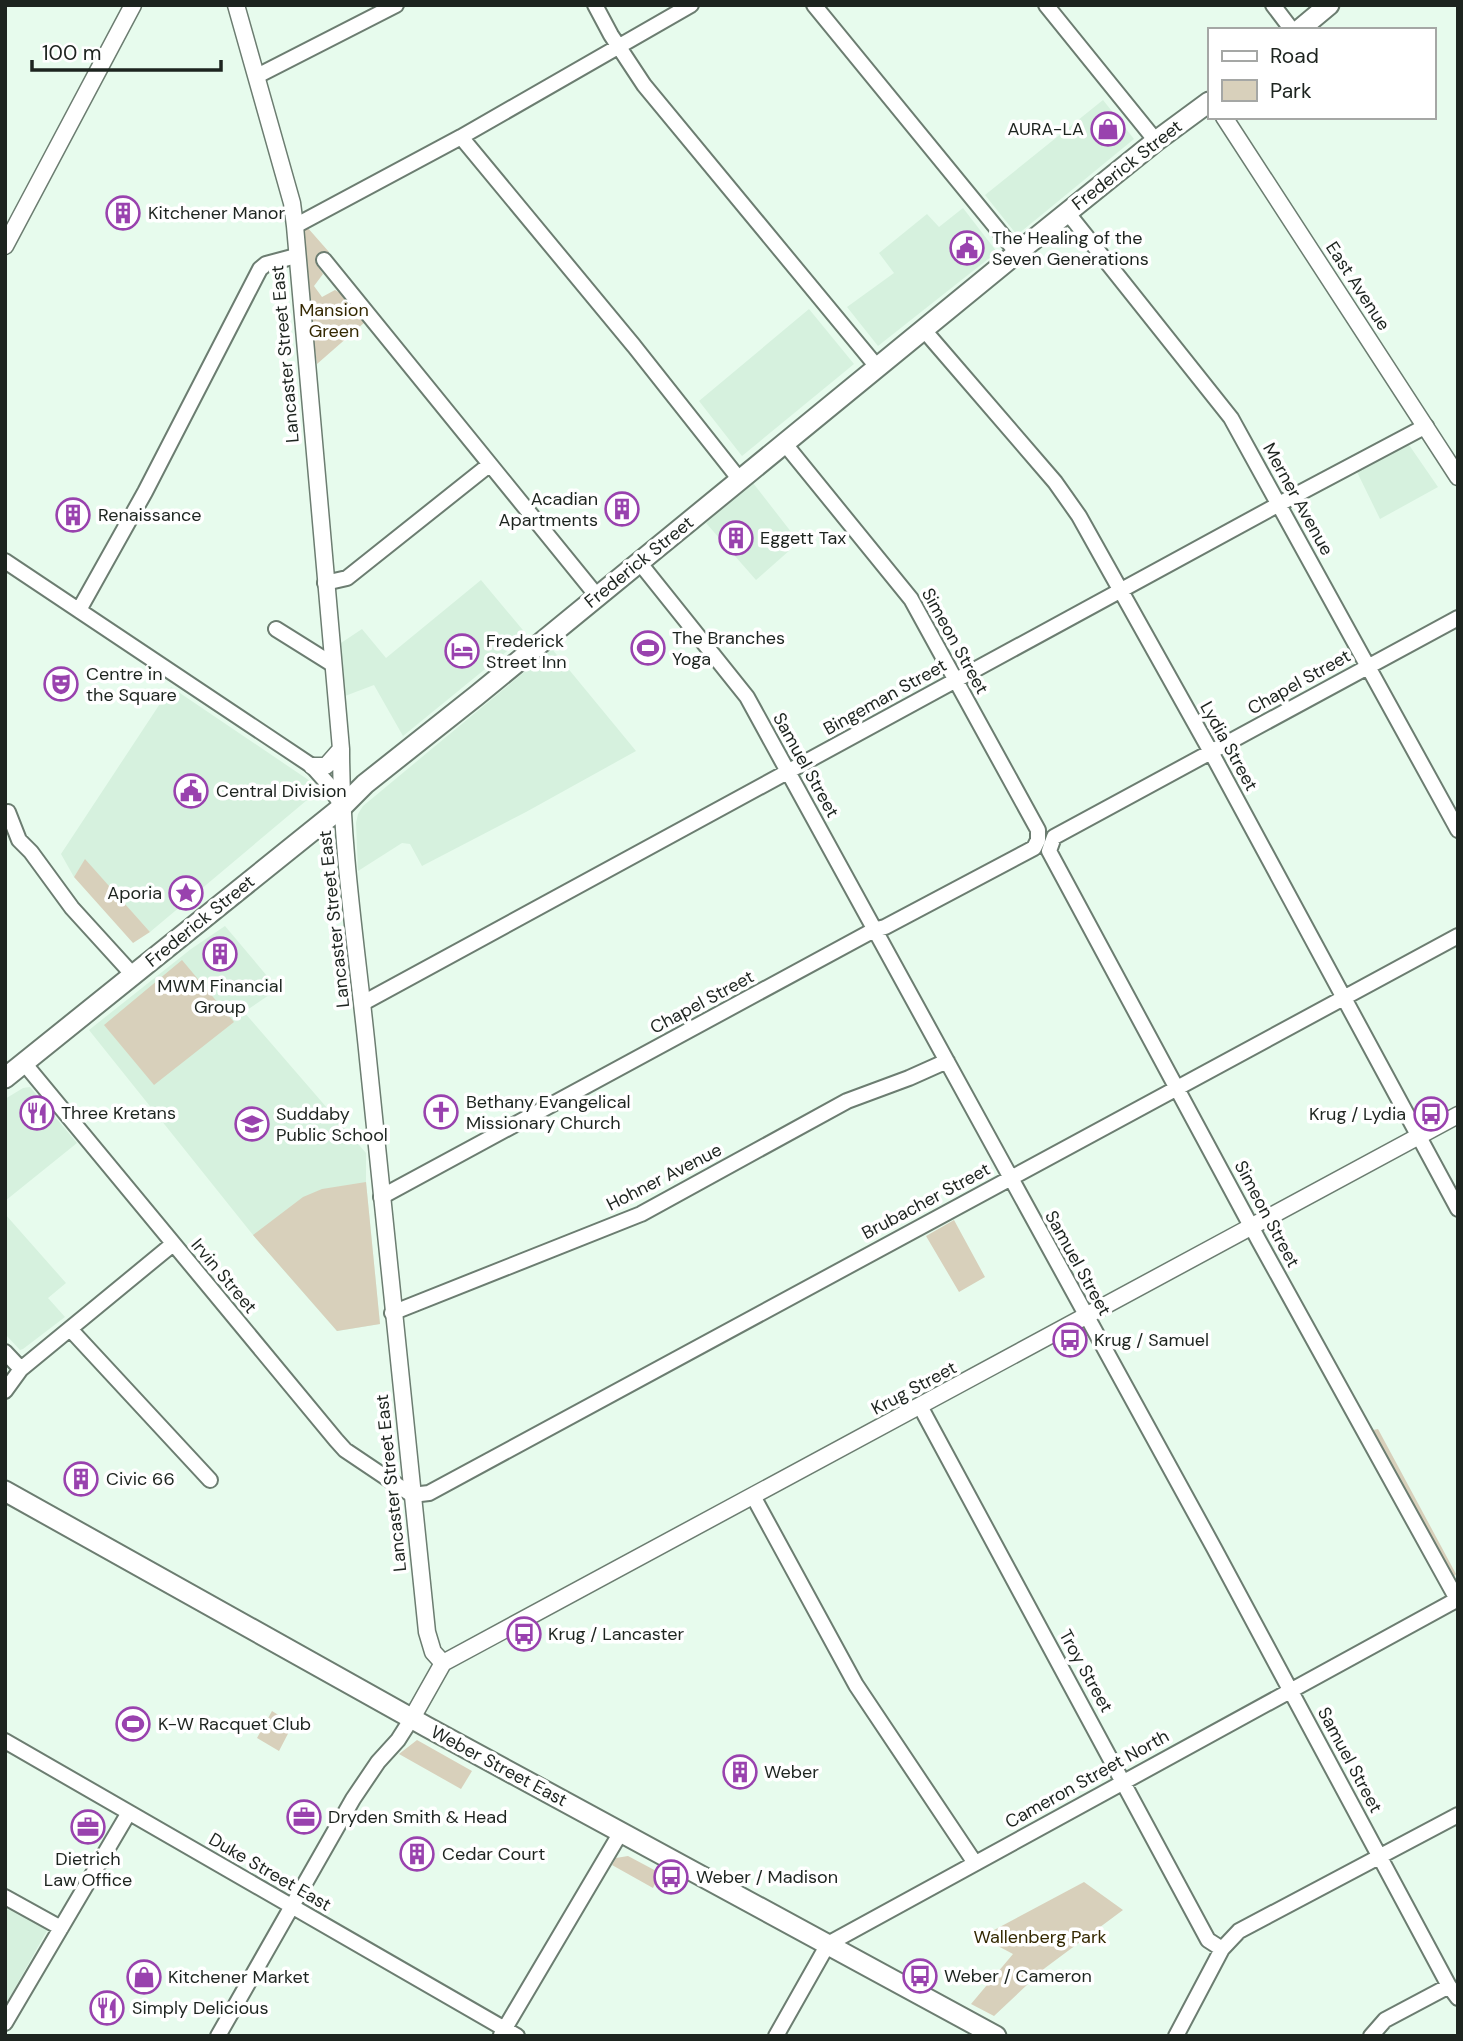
<svg xmlns="http://www.w3.org/2000/svg" width="1463" height="2041" font-family="'DM Sans',sans-serif">
<style>
.built{fill:#d6f1de}
.green{fill:#d8d0bb}
.lines{fill:none;stroke-linecap:round;stroke-linejoin:round}
.minor-casing{stroke:#6c7d71;stroke-width:18}
.tertiary-casing{stroke:#6c7d71;stroke-width:19}
.secondary-casing{stroke:#6c7d71;stroke-width:23}
.minor{stroke:#fff;stroke-width:14}
.tertiary{stroke:#fff;stroke-width:16}
.secondary{stroke:#fff;stroke-width:19}
.labels{text-anchor:middle;stroke-width:7;stroke-linejoin:round;paint-order:stroke}
.poi-label{font-size:18px;fill:#1d241f;stroke:#fff;text-anchor:start}
.street-label{font-size:18px;fill:#1d241f;stroke:#fff}
.park-label{font-size:18px;fill:#342801;stroke:#fff}
</style>
<rect width="100%" height="100%" fill="#e7fbed"/>
<path class="built" d="M1103,100l31,39 -117,96 -32,-40z
M963,208l34,44 -119,94 -31,-39 47,-34 -15,-20 48,-39 12,13z
M809,309l45,55 -112,92 -43,-55z
M1407,442l31,45 -58,32 -23,-47z
M753,483l46,59 -43,38 -50,-57z
M481,580l46,55 -124,101 -29,-51 -29,11 -4,-53 21,-14 24,29z
M552,649l84,102 -110,61 -104,54 -12,-22 -8,-1 -44,28 -2,-48 2,-9 5,-8z
M171,687l142,96v12l-163,137 -65,-72 -11,17 -13,-23z
M225,926l53,63 -34,23 122,141v29l14,142 -43,7 -84,-96 -164,-205 102,-81z
M30,1087l47,56 -72,58v-102l18,-11z
M5,1214l61,69 -18,15 17,19 -42,32 -3,1 -15,-16z
M5,1902l44,25 -44,79z"/>
<path class="green" d="M307,227l22,25 -13,11 7,11 -9,12 8,11 13,-7 5,3 25,29 -48,42 -11,-77 -3,-55z
M85,859l65,73 -17,11 -59,-66z
M182,960l52,62 -80,63 -50,-60z
M366,1182l14,142 -43,7 -84,-96 50,-38 19,-8z
M954,1220l31,57 -26,15 -33,-56z
M1378,1429l78,145 -4,5 -79,-149z
M272,1711l21,13 -14,27 -22,-13z
M417,1740l55,31 -11,18 -62,-35z
M628,1856l32,17 -7,15 -41,-23 4,-7z
M1084,1882l39,28 -78,58 -51,48 -23,-12 42,-50 -32,-17z"/>
<g class="lines">
<defs>
<path id="minor" d="M595,5l16,30 33,50 234,283
M814,5l203,248
M1046,5l110,136
M1273,5l19,25
M257,76l139,-71
M461,137l173,209 106,134
M1067,212l164,206 227,412
M295,226l166,-89 230,-132
M324,260l273,336
M924,330l131,152 24,34 132,236 247,457
M5,561l307,205 17,19 13,22
M639,562l108,135 467,851 235,438 9,12
M325,583l22,-5 142,-113
M79,610l66,-118 115,-223 6,-5 30,-8
M1458,618l-404,219 -5,14 210,390 199,360
M276,629l56,35
M8,812l11,28 12,12 41,56 61,67
M363,1003l931,-507 132,-70
M24,1063l312,377 9,10 67,45 17,-2 1029,-557
M381,1197l493,-267 11,-3 149,-79 4,-8v-10l-127,-231 -126,-155
M392,1313l249,-99 206,-113 62,-23 38,-17
M70,1329l140,151
M5,1352l16,17
M5,1391l16,-22 152,-125
M920,1406l288,534 14,9
M753,1496l103,189 119,178
M5,1741l512,295
M5,1897l56,31
M5,2023l123,-209
M501,2035l120,-203
M218,2036l135,-237 25,-37 20,-22 14,-22
M776,2036l52,-92 630,-345
M1176,2036l46,-87 17,-18 219,-116
M1371,2036l14,-16 64,-34"/>
<path id="tertiary" d="M236,5l56,198 3,23 46,523c0,104 17,207 27,310 19,191 38,382 59,573l6,20 10,11
M1224,117l234,360
M5,246l128,-241
M312,766h14l15,-17
M412,1718l31,-55 1015,-548"/>
<path id="secondary" d="M1299,30l30,-25
M5,1078l337,-271 23,-23 111,-88 541,-443 139,-112 53,-39
M5,1491l422,236 569,309"/>
</defs>
<use href="#minor" class="minor-casing"/>
<use href="#tertiary" class="tertiary-casing"/>
<use href="#secondary" class="secondary-casing"/>
<use href="#minor" class="minor"/>
<use href="#tertiary" class="tertiary"/>
<use href="#secondary" class="secondary"/>
</g>
<defs>
<symbol id="shop-ring" viewBox="-11 -11 22 22"><circle r="9.5" fill="#fff" stroke="#9942ae" stroke-width="1.5"/><path d="M-5-2.5h2.3a2.7 3.5 0 0 1 5.4 0H5L5.5 6h-11ZM-1.5-2.5h3a1.5 2.3 0 0 0-3 0Z" fill="#9942ae"/></symbol>
<symbol id="building-ring" viewBox="-11 -11 22 22"><circle r="9.5" fill="#fff" stroke="#9942ae" stroke-width="1.5"/><path d="M-4-6H4V6H1V3H-1V6H-4ZM-2.5-4.3h1.7v1.8h-1.7ZM.8-4.3h1.7v1.8H.8ZM-2.5-1h1.7V.8h-1.7ZM.8-1h1.7V.8H.8Z" fill="#9942ae"/></symbol>
<symbol id="civic-ring" viewBox="-11 -11 22 22"><circle r="9.5" fill="#fff" stroke="#9942ae" stroke-width="1.5"/><path d="M-.6-6.5H3V-4.5H.6V-3L4-1V1h2V6H-6V1h2V-1L-.6-3ZM-1.2 2.5V6h2.4V2.5Z" fill="#9942ae"/></symbol>
<symbol id="stadium-ring" viewBox="-11 -11 22 22"><circle r="9.5" fill="#fff" stroke="#9942ae" stroke-width="1.5"/><path d="M0-5a6.5 5 0 1 0 0 10a6.5 5 0 1 0 0-10ZM-3.5-1.8h7v3.6h-7Z" fill="#9942ae"/></symbol>
<symbol id="hotel-ring" viewBox="-11 -11 22 22"><circle r="9.5" fill="#fff" stroke="#9942ae" stroke-width="1.5"/><path d="M-6-4.5h1.5V1H6V5H4.5V3h-9V5H-6ZM-4 0a1.8 1.8 0 1 1 3.6 0ZM.5 0V-2.5h3Q6-2.5 6 0Z" fill="#9942ae"/></symbol>
<symbol id="theatre-ring" viewBox="-11 -11 22 22"><circle r="9.5" fill="#fff" stroke="#9942ae" stroke-width="1.5"/><path d="M-5-5.5Q0-4 5-5.5V0Q5 5 0 6Q-5 5-5 0ZM-3.3-2.5H-1v1.5H-3.3ZM1-2.5H3.3v1.5H1ZM-2.8 1Q0 5.5 2.8 1Z" fill="#9942ae"/></symbol>
<symbol id="sight-ring" viewBox="-11 -11 22 22"><circle r="9.5" fill="#fff" stroke="#9942ae" stroke-width="1.5"/><path d="M0-6L1.8-2.2L6-1.7L2.9 1.2L3.7 5.4L0 3.3L-3.7 5.4L-2.9 1.2L-6-1.7L-1.8-2.2Z" fill="#9942ae"/></symbol>
<symbol id="church-ring" viewBox="-11 -11 22 22"><circle r="9.5" fill="#fff" stroke="#9942ae" stroke-width="1.5"/><path d="M-1.2-6h2.4v3.5h3.3v2.4h-3.3V6h-2.4V-.1h-3.3v-2.4h3.3Z" fill="#9942ae"/></symbol>
<symbol id="restaurant-ring" viewBox="-11 -11 22 22"><circle r="9.5" fill="#fff" stroke="#9942ae" stroke-width="1.5"/><path d="M-5-6h1v4h1v-4h1v4h1v-4h1v5L-1.5 .5V6h-2V.5L-5-1ZM5-6V6H3V1.5H1.5Q1.5-4 5-6Z" fill="#9942ae"/></symbol>
<symbol id="bus-ring" viewBox="-11 -11 22 22"><circle r="9.5" fill="#fff" stroke="#9942ae" stroke-width="1.5"/><path d="M-5-6H5V4H4V6H2V4H-2V6H-4V4H-5ZM-3.5-4V0h7V-4ZM-3.5 1.2v1.5H-2V1.2ZM2 1.2v1.5H3.5V1.2Z" fill="#9942ae"/></symbol>
<symbol id="school-ring" viewBox="-11 -11 22 22"><circle r="9.5" fill="#fff" stroke="#9942ae" stroke-width="1.5"/><path d="M0-5L7-2L0 1L-7-2ZM-4 1L0 2.5L4 1V4Q0 6-4 4Z" fill="#9942ae"/></symbol>
<symbol id="office-ring" viewBox="-11 -11 22 22"><circle r="9.5" fill="#fff" stroke="#9942ae" stroke-width="1.5"/><path d="M-6-3h4V-5.5h4V-3h4V5H-6ZM-1-4.5V-3h2v-1.5ZM-6 0V1H6V0Z" fill="#9942ae"/></symbol>
</defs>
<g fill-rule="evenodd">
<use href="#shop-ring" x="1089" y="110" width="38" height="38"/>
<use href="#building-ring" x="104" y="194" width="38" height="38"/>
<use href="#civic-ring" x="948" y="229" width="38" height="38"/>
<use href="#building-ring" x="603" y="490" width="38" height="38"/>
<use href="#building-ring" x="54" y="496" width="38" height="38"/>
<use href="#building-ring" x="717" y="519" width="38" height="38"/>
<use href="#stadium-ring" x="629" y="629" width="38" height="38"/>
<use href="#hotel-ring" x="443" y="632" width="38" height="38"/>
<use href="#theatre-ring" x="42" y="665" width="38" height="38"/>
<use href="#civic-ring" x="172" y="772" width="38" height="38"/>
<use href="#sight-ring" x="167" y="874" width="38" height="38"/>
<use href="#building-ring" x="201" y="935" width="38" height="38"/>
<use href="#church-ring" x="422" y="1093" width="38" height="38"/>
<use href="#restaurant-ring" x="18" y="1094" width="38" height="38"/>
<use href="#bus-ring" x="1412" y="1095" width="38" height="38"/>
<use href="#school-ring" x="233" y="1105" width="38" height="38"/>
<use href="#bus-ring" x="1051" y="1321" width="38" height="38"/>
<use href="#building-ring" x="62" y="1460" width="38" height="38"/>
<use href="#bus-ring" x="505" y="1615" width="38" height="38"/>
<use href="#stadium-ring" x="114" y="1705" width="38" height="38"/>
<use href="#building-ring" x="721" y="1753" width="38" height="38"/>
<use href="#office-ring" x="285" y="1798" width="38" height="38"/>
<use href="#office-ring" x="69" y="1808" width="38" height="38"/>
<use href="#building-ring" x="398" y="1835" width="38" height="38"/>
<use href="#bus-ring" x="652" y="1858" width="38" height="38"/>
<use href="#bus-ring" x="901" y="1957" width="38" height="38"/>
<use href="#shop-ring" x="125" y="1958" width="38" height="38"/>
<use href="#restaurant-ring" x="88" y="1989" width="38" height="38"/>
</g>
<g class="labels">
<g class="poi-label">
<text x="1084" y="135" text-anchor="end">AURA-LA</text>
<text x="148" y="219">Kitchener Manor</text>
<text x="992" y="244">The Healing of the<tspan x="992" dy="21">Seven Generations</tspan></text>
<text x="598" y="505" text-anchor="end">Acadian<tspan x="598" dy="21">Apartments</tspan></text>
<text x="98" y="521">Renaissance</text>
<text x="760" y="544">Eggett Tax</text>
<text x="672" y="644">The Branches<tspan x="672" dy="21">Yoga</tspan></text>
<text x="486" y="647">Frederick<tspan x="486" dy="21">Street Inn</tspan></text>
<text x="86" y="680">Centre in<tspan x="86" dy="21">the Square</tspan></text>
<text x="216" y="797">Central Division</text>
<text x="162" y="899" text-anchor="end">Aporia</text>
<text x="220" y="992" text-anchor="middle">MWM Financial<tspan x="220" dy="21">Group</tspan></text>
<text x="466" y="1108">Bethany Evangelical<tspan x="466" dy="21">Missionary Church</tspan></text>
<text x="61" y="1119">Three Kretans</text>
<text x="276" y="1120">Suddaby<tspan x="276" dy="21">Public School</tspan></text>
<text x="1406" y="1120" text-anchor="end">Krug / Lydia</text>
<text x="1094" y="1346">Krug / Samuel</text>
<text x="106" y="1485">Civic 66</text>
<text x="548" y="1640">Krug / Lancaster</text>
<text x="158" y="1730">K-W Racquet Club</text>
<text x="764" y="1778">Weber</text>
<text x="328" y="1823">Dryden Smith &amp; Head</text>
<text x="442" y="1860">Cedar Court</text>
<text x="88" y="1865" text-anchor="middle">Dietrich<tspan x="88" dy="21">Law Office</tspan></text>
<text x="696" y="1883">Weber / Madison</text>
<text x="944" y="1982">Weber / Cameron</text>
<text x="168" y="1983">Kitchener Market</text>
<text x="132" y="2014">Simply Delicious</text>
</g>
<g class="street-label">
<text transform="translate(1127 165) rotate(-38)" y="6">Frederick Street</text>
<text transform="translate(1358 286) rotate(57)" y="6">East Avenue</text>
<text transform="translate(285 354) rotate(-95)" y="6">Lancaster Street East</text>
<text transform="translate(1298 499) rotate(61)" y="6">Merner Avenue</text>
<text transform="translate(639 562) rotate(-39)" y="6">Frederick Street</text>
<text transform="translate(955 641) rotate(61)" y="6">Simeon Street</text>
<text transform="translate(1299 682) rotate(-29)" y="6">Chapel Street</text>
<text transform="translate(885 697) rotate(-29)" y="6">Bingeman Street</text>
<text transform="translate(1229 746) rotate(61)" y="6">Lydia Street</text>
<text transform="translate(806 765) rotate(61)" y="6">Samuel Street</text>
<text transform="translate(334 919) rotate(-96)" y="6">Lancaster Street East</text>
<text transform="translate(200 921) rotate(-39)" y="6">Frederick Street</text>
<text transform="translate(702 1002) rotate(-28)" y="6">Chapel Street</text>
<text transform="translate(664 1177) rotate(-27)" y="6">Hohner Avenue</text>
<text transform="translate(926 1201) rotate(-28)" y="6">Brubacher Street</text>
<text transform="translate(1267 1214) rotate(62)" y="6">Simeon Street</text>
<text transform="translate(1078 1263) rotate(61)" y="6">Samuel Street</text>
<text transform="translate(224 1276) rotate(50)" y="6">Irvin Street</text>
<text transform="translate(914 1388) rotate(-28)" y="6">Krug Street</text>
<text transform="translate(391 1483) rotate(-96)" y="6">Lancaster Street East</text>
<text transform="translate(1086 1671) rotate(61)" y="6">Troy Street</text>
<text transform="translate(1350 1760) rotate(62)" y="6">Samuel Street</text>
<text transform="translate(499 1766) rotate(28)" y="6">Weber Street East</text>
<text transform="translate(1087 1779) rotate(-29)" y="6">Cameron Street North</text>
<text transform="translate(270 1872) rotate(30)" y="6">Duke Street East</text>
</g>
<g class="park-label">
<text x="334" y="316">Mansion<tspan x="334" dy="21">Green</tspan></text>
<text x="1040" y="1943">Wallenberg Park</text>
</g>
</g>
<rect width="1463" height="2041" fill="none" stroke="#1d241f" stroke-width="14"/>
<rect x="1208" y="28" width="228" height="91" fill="#ffffff" stroke="#a5a7a5" stroke-width="2"/>
<rect x="1222" y="51" width="35" height="10" fill="#ffffff" stroke="#a5a7a5" stroke-width="2"/>
<text x="1270" y="63" font-size="21" fill="#1d241f">Road</text>
<rect x="1222" y="80" width="35" height="21" fill="#d8d0bb" stroke="#a5a7a5" stroke-width="2"/>
<text x="1270" y="98" font-size="21" fill="#1d241f">Park</text>
<path d="M32 60v10h189v-10" fill="none" stroke="#1d241f" stroke-width="3.5"/>
<text x="42" y="60" font-size="21" fill="#1d241f" stroke="#ffffff" stroke-width="5" paint-order="stroke">100 m</text>
</svg>
